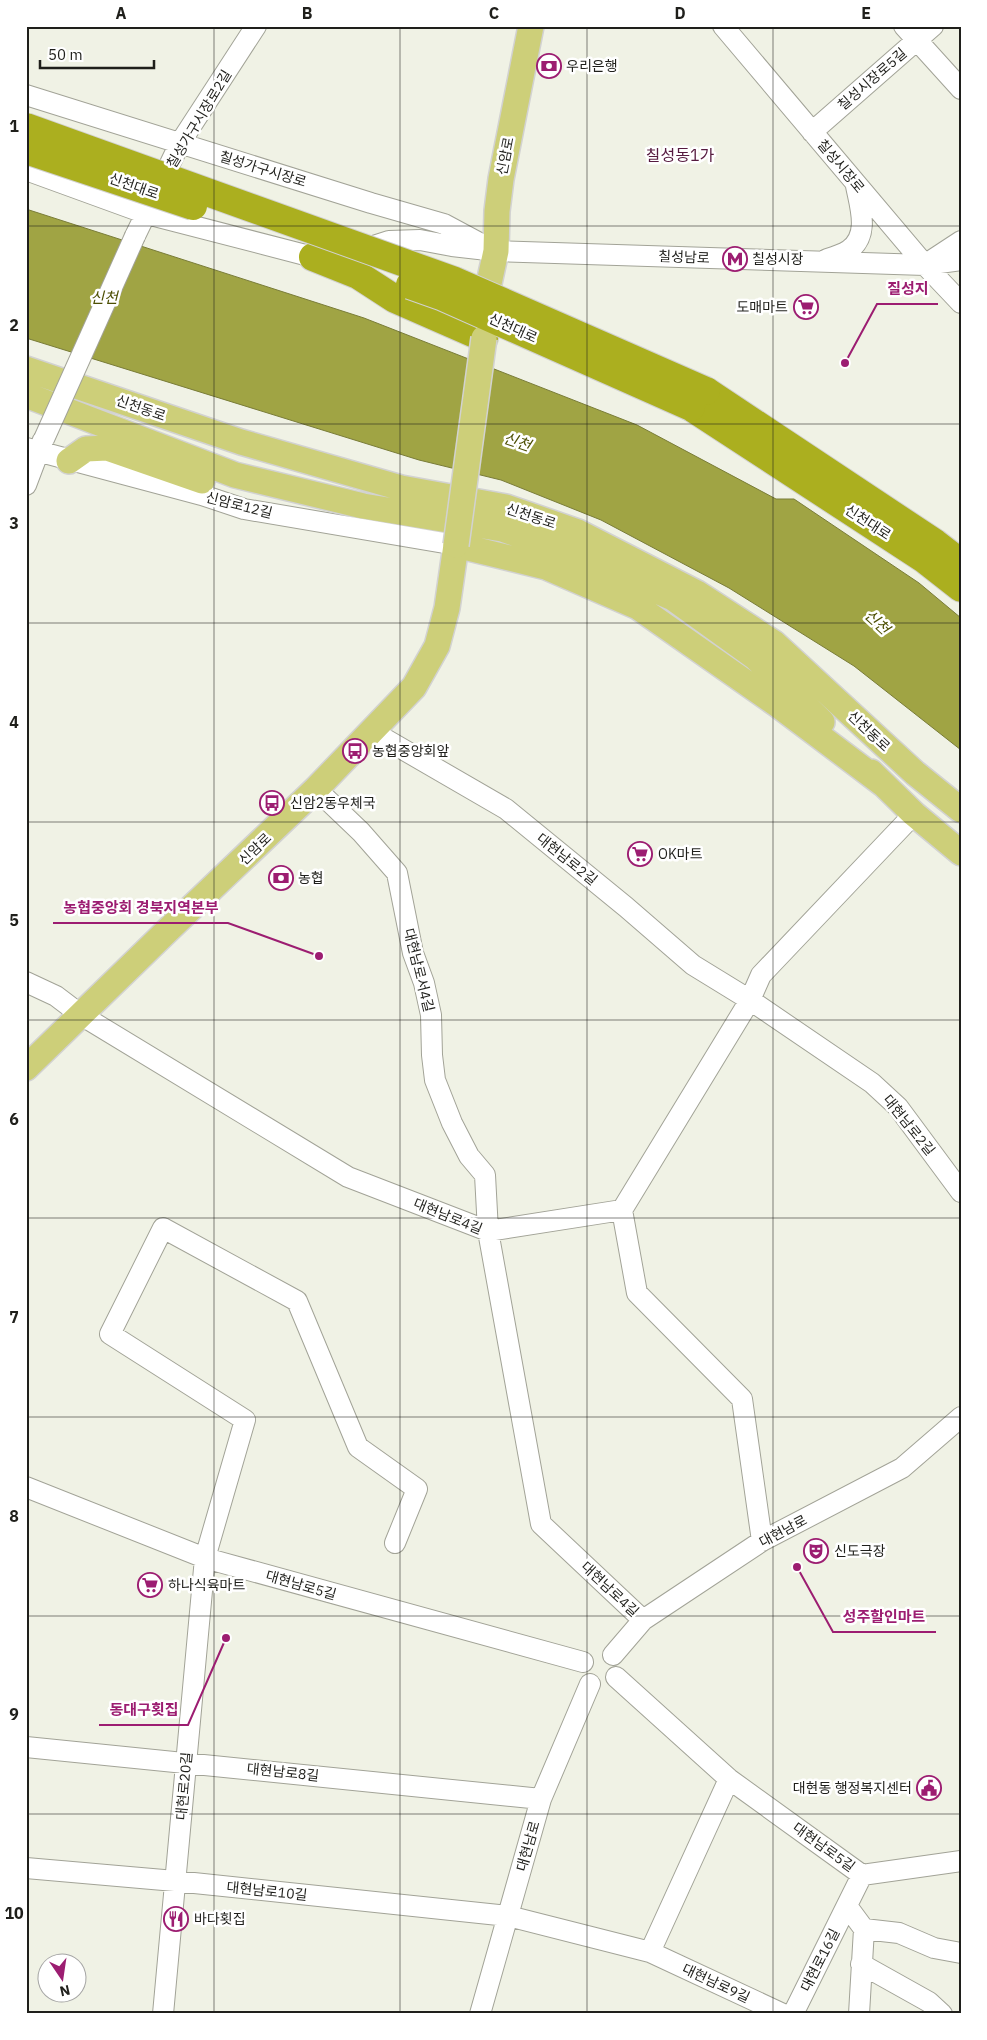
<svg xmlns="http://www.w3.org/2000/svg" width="987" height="2040" font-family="'IBM Plex Sans','Noto Sans KR',sans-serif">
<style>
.water{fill:#a0a444;stroke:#797c38}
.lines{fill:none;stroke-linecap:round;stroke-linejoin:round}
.minor-casing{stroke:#a2a397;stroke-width:22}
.major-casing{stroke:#d2d2d1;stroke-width:28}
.highway-casing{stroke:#d2d2d1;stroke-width:30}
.minor{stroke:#fff;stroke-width:20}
.major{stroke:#cdcf79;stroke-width:25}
.highway{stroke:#abaf1f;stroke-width:28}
.minor-bridge-casing{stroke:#a2a397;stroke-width:22;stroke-linecap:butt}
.major-bridge-casing{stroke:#d2d2d1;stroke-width:28;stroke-linecap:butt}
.highway-bridge-casing{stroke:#d2d2d1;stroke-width:30;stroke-linecap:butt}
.minor-bridge{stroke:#fff;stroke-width:20}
.major-bridge{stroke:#cdcf79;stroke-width:25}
.highway-bridge{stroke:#abaf1f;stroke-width:28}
.grid{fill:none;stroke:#1f1f1b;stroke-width:1;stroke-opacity:0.55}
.labels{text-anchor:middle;stroke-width:5;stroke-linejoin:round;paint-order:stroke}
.poi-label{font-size:14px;fill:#1f1f1b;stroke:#fff;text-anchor:start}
.street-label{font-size:14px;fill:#1f1f1b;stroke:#fff}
.water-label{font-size:15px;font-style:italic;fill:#4d4f03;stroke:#fff}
.quarter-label{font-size:16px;fill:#561a3f;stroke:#fff}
.leader{fill:none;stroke:#9c1d71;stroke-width:2}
.callout-dot{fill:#9c1d71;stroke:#fff;stroke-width:2}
.callout-label{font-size:15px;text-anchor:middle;font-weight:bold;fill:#9c1d71;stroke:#fff;stroke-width:5;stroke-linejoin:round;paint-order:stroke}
.neatline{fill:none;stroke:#1f1f1b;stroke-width:2}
.grid-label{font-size:16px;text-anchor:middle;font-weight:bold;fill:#1f1f1b}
</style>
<rect width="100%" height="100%" fill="#f0f2e5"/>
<path class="water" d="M26,209l338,109 273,107 139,74h18l125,84 42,35v132l-107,-84 -125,-78 -128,-68 -100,-40 -82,-20 -393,-122z"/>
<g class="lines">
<defs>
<path id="minor" d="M723,26l202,239 36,38
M904,26l57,63
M26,95l345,108 73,21 41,22
M812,132l121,-106
M26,170l121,44 166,43 14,-2
M135,236l45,-93 76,-117
M361,250l28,-9 31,-1 32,6 44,5 429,14 36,-5
M827,259c7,-2 16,-5 22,-9 21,-15 11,-43 7,-64
M929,262l32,-21
M26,448l176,47 42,14 212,36
M26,485l17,-45
M373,732l133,77 120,98 67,58 57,35 122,83 26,24 63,85
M316,789l45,43 36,41 16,80 11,30 7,32 1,40 3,25 17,43 17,33 16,19 3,56 53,293 102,96
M26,982l30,14 25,19 267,162 140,54
M622,1210l15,83 105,106 20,142
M488,1231l134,-21 128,-210 11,-25 153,-161
M26,1487l179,71 378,104
M613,1655l30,-35 119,-79 140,-73 59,-51
M616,1677l113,102 133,96 99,-14
M26,1747l515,52
M26,1868l149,13 333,35 142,36 133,62
M847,1906l17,23 -5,85
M864,1929l35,4 35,15 27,5
M650,1952l79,-173
M861,1964l68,38 13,12
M163,2014l42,-456 40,-138 -135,-86 53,-106 134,73 61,146 59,42 -22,54
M480,2014l61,-215 49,-115
M793,2014l69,-139"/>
<path id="major" d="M486,315l2,-27 8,-37 1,-40 4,-32 30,-153
M26,369l215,73 160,46 105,19 72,25 119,61 77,50 141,130 46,37
M26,395l209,80 128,31 139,23 69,24 102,45 82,59 67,65
M69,461l17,-12 21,-1 95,33
M871,772l43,42 47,39
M26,1068l142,-138 148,-141 98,-102 23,-41 10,-38 9,-63 90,22 92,40 140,98 105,79"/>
<path id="highway" d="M313,257l45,18 37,24 89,39
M706,391l229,152 26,20
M691,407l233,152 37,29"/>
</defs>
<use href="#minor" class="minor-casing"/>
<use href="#major" class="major-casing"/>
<use href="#highway" class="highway-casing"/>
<use href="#minor" class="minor"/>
<use href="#major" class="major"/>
<use href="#highway" class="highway"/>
<defs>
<path id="minor-bridge" d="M44,439l91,-203"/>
<path id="major-bridge" d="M456,545l28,-207"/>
<path id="highway-bridge" d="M26,127l429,154 251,110
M26,150l167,56
M410,285l31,11 250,111"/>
</defs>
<use href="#minor-bridge" class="minor-bridge-casing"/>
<use href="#major-bridge" class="major-bridge-casing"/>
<use href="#highway-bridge" class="highway-bridge-casing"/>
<use href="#minor-bridge" class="minor-bridge"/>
<use href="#major-bridge" class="major-bridge"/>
<use href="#highway-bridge" class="highway-bridge"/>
</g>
<path class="grid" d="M214,26v1988M400,26v1988M587,26v1988M773,26v1988M26,226h935M26,424h935M26,623h935M26,822h935M26,1020h935M26,1218h935M26,1417h935M26,1616h935M26,1814h935"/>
<defs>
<symbol id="bank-ring" viewBox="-11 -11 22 22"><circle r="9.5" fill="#fff" stroke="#9c1d71" stroke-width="1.5"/><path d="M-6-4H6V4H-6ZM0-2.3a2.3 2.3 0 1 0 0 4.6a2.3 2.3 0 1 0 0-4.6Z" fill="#9c1d71"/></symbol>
<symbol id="metro-ring" viewBox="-11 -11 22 22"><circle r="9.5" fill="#fff" stroke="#9c1d71" stroke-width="1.5"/><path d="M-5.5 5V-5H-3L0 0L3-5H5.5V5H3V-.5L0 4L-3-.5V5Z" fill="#9c1d71"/></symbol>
<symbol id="supermarket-ring" viewBox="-11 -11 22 22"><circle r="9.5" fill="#fff" stroke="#9c1d71" stroke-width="1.5"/><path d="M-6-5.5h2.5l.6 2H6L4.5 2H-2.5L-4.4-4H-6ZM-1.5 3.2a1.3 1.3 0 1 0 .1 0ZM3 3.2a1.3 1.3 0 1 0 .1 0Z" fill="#9c1d71"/></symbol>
<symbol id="bus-ring" viewBox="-11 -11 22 22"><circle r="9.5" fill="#fff" stroke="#9c1d71" stroke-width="1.5"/><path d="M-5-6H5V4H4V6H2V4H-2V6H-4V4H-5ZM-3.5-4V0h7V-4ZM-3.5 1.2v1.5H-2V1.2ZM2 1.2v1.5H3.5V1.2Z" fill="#9c1d71"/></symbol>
<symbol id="theatre-ring" viewBox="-11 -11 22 22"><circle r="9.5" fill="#fff" stroke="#9c1d71" stroke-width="1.5"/><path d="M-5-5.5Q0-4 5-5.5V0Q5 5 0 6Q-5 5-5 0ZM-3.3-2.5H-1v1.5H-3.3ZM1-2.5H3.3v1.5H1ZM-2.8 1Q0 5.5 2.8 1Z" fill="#9c1d71"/></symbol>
<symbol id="civic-ring" viewBox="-11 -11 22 22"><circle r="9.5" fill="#fff" stroke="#9c1d71" stroke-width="1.5"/><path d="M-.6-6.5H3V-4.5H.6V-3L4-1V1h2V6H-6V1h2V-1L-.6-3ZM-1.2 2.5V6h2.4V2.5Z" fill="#9c1d71"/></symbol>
<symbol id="restaurant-ring" viewBox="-11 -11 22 22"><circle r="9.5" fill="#fff" stroke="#9c1d71" stroke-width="1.5"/><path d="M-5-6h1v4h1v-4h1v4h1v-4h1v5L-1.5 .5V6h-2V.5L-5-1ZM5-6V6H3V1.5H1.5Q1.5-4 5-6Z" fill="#9c1d71"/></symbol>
</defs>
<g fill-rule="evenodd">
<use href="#bank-ring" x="535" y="52" width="28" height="28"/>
<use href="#metro-ring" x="721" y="245" width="28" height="28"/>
<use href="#supermarket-ring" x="792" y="293" width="28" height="28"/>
<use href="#bus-ring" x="341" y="737" width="28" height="28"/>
<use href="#bus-ring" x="258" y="789" width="28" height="28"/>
<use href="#supermarket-ring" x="626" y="840" width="28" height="28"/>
<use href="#bank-ring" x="267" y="864" width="28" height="28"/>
<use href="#theatre-ring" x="802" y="1537" width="28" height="28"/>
<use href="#supermarket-ring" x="136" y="1571" width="28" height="28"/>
<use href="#civic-ring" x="915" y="1774" width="28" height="28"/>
<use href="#restaurant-ring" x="162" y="1905" width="28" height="28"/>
</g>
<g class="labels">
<g class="poi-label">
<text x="566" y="71">우리은행</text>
<text x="752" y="264">칠성시장</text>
<text x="788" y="312" text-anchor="end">도매마트</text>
<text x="372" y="756">농협중앙회앞</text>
<text x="290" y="808">신암2동우체국</text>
<text x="658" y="859">OK마트</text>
<text x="298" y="883">농협</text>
<text x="834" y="1556">신도극장</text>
<text x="168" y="1590">하나식육마트</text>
<text x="912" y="1793" text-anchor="end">대현동 행정복지센터</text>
<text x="194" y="1924">바다횟집</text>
</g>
<g class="street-label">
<text transform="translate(872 79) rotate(-41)" y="5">칠성시장로5길</text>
<text transform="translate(199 119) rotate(-59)" y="5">칠성가구시장로2길</text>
<text transform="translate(505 156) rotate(-79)" y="5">신암로</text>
<text transform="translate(841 166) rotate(50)" y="5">칠성시장로</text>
<text transform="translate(263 169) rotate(17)" y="5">칠성가구시장로</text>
<text transform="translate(134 186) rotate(19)" y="5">신천대로</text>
<text transform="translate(684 257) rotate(2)" y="5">칠성남로</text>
<text transform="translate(513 328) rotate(24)" y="5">신천대로</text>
<text transform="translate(141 408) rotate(19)" y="5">신천동로</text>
<text transform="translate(239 505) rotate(14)" y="5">신암로12길</text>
<text transform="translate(531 516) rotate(18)" y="5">신천동로</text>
<text transform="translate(868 522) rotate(33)" y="5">신천대로</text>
<text transform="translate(869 731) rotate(43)" y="5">신천동로</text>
<text transform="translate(255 849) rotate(-44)" y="5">신암로</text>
<text transform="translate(567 859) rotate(39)" y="5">대현남로2길</text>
<text transform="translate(419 970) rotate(76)" y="5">대현남로서4길</text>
<text transform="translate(909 1125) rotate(51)" y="5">대현남로2길</text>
<text transform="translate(448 1216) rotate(22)" y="5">대현남로4길</text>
<text transform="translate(783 1531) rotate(-28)" y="5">대현남로</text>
<text transform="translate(301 1585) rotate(16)" y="5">대현남로5길</text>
<text transform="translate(610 1589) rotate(43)" y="5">대현남로4길</text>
<text transform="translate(283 1772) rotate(6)" y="5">대현남로8길</text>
<text transform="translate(184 1786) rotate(-85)" y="5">대현로20길</text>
<text transform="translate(528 1846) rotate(-74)" y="5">대현남로</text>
<text transform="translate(824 1847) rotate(36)" y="5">대현남로5길</text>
<text transform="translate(267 1891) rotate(6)" y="5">대현남로10길</text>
<text transform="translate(820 1960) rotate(-63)" y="5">대현로16길</text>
<text transform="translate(716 1983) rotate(25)" y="5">대현남로9길</text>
</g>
<g class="water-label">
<text x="104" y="303">신천</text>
<text transform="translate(517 442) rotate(19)" y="5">신천</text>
<text transform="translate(877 622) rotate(43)" y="5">신천</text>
</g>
<g class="quarter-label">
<text x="680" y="161">칠성동1가</text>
</g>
</g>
<path class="leader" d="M845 363L877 304H938M319 956L228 923H53M797 1567L833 1632H936M226 1638L188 1725H99"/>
<g class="callout-dot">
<circle cx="845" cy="363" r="5"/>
<circle cx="319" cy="956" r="5"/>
<circle cx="797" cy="1567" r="5"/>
<circle cx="226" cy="1638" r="5"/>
</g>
<g class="callout-label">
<text x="908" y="294">질성지</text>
<text x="141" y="913">농협중앙회 경북지역본부</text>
<text x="884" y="1622">성주할인마트</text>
<text x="144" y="1715">동대구횟집</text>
</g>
<rect width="987" height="2040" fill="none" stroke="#ffffff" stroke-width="55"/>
<g transform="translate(62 1978) rotate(167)"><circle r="24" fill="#ffffff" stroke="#a5a5a4"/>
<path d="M0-4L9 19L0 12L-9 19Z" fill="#9c1d71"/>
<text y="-8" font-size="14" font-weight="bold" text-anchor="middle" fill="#1f1f1b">N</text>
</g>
<path d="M40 60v8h114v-8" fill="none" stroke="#1f1f1b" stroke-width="2.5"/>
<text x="48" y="60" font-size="15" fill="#1f1f1b" stroke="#ffffff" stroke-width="4" paint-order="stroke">50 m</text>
<rect x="28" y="28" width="932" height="1984" class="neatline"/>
<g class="grid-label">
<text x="121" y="19">A</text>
<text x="307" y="19">B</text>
<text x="494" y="19">C</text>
<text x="680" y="19">D</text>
<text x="866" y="19">E</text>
<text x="14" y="132">1</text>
<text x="14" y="331">2</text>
<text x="14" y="529">3</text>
<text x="14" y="728">4</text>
<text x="14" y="926">5</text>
<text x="14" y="1125">6</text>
<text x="14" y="1323">7</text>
<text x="14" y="1522">8</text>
<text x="14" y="1720">9</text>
<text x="14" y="1919">10</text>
</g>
</svg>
